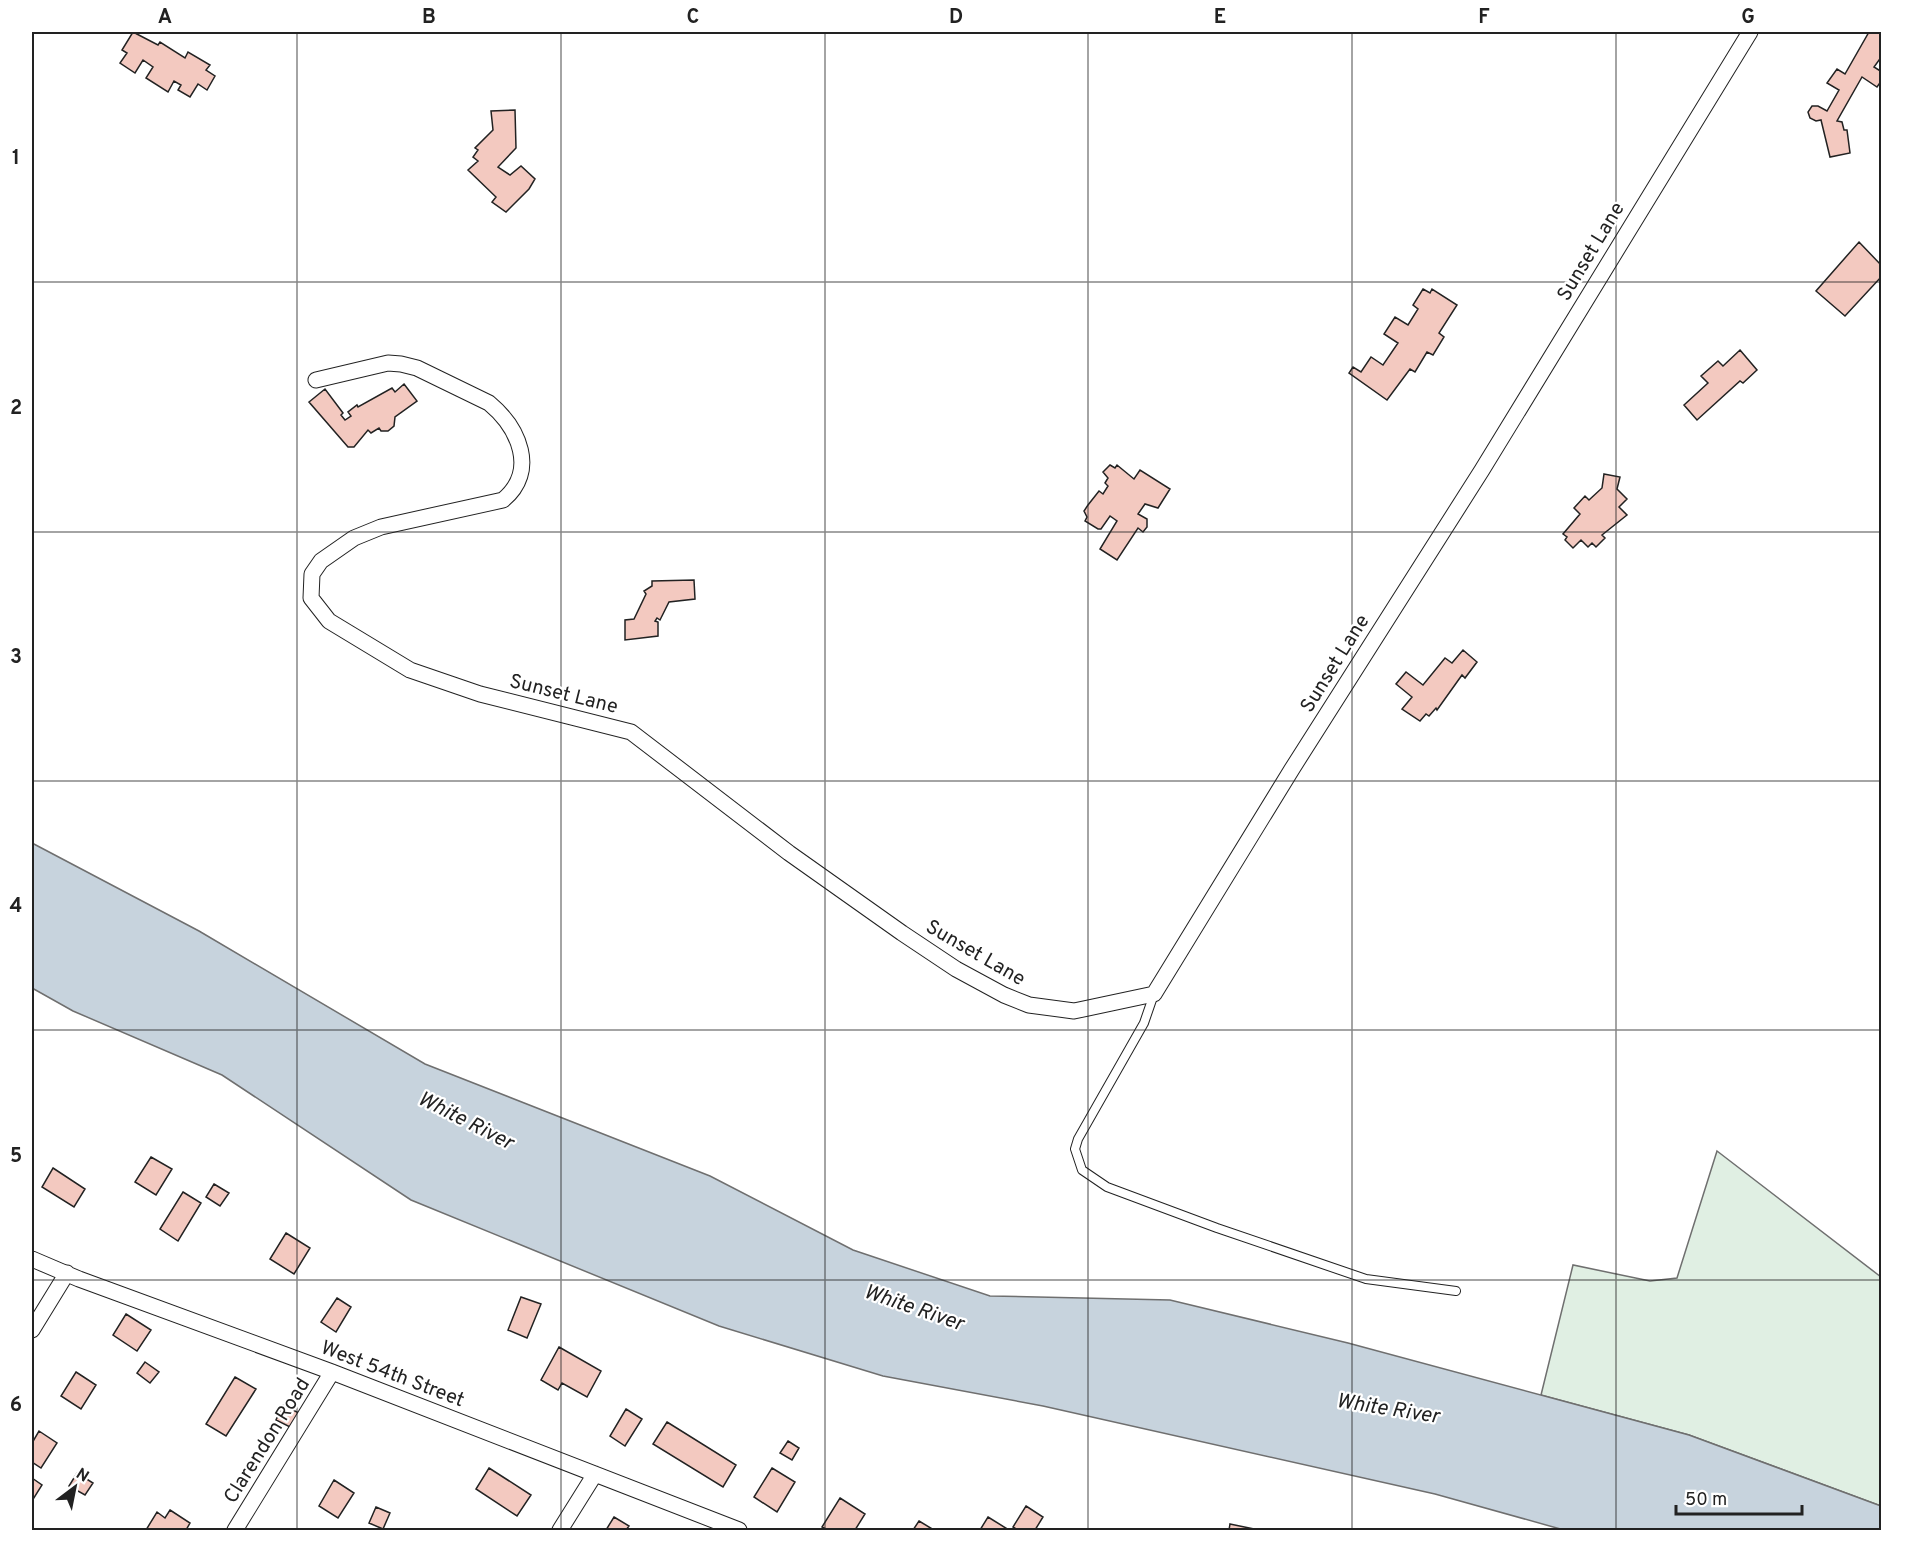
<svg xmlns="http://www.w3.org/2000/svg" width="1913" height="1562" font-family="Overpass,sans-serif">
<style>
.green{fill:#e0efe3;stroke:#6f6f6f;stroke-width:1.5}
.water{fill:#c7d3dd;stroke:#6f6f6f;stroke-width:1.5}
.building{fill:#f3c9c0;stroke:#222;stroke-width:1.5}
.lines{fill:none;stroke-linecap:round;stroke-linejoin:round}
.service-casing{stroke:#222;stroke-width:10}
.minor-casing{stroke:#222;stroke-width:17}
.service{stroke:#fff;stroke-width:8}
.minor{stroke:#fff;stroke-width:15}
.grid{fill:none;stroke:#222;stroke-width:1.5;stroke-opacity:0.55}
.labels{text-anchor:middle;stroke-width:4.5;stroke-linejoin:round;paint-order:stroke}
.street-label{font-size:20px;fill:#222;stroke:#fff}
.water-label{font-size:21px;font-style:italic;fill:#222;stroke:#fff}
.neatline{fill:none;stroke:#222;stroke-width:2}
.grid-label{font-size:20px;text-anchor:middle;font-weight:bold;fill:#222}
</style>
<rect width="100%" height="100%" fill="#fff"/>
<path class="green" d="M1717,1151l164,126v229l-192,-71 -148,-40 32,-130 77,16 27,-3z"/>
<path class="water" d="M32,843l167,88 226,133 285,112 143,74 137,46 180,4 178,43 341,92 192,71v24h-317l-129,-36 -392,-88 -160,-30 -164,-50 -308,-126 -189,-125 -149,-64 -41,-23z"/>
<path class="building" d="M133,32l25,13 2,-3 25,16 3,-6 22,13 -4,5 9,6 -8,14 -9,-6 -8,13 -12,-7 3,-5 -7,-4 -6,11 -22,-14 7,-11 -10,-7 -8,13 -15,-10 7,-10 -5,-3z
M1869,32h13v24l-8,11 8,5v8l-5,7 -15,-10 -25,44 5,1 2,8h3l3,23 -20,4 -9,-37 -5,1 -6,-3 -2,-6 4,-6h6l9,5 12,-21 -12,-7 10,-14 8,5z
M515,110l1,38 -18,19 12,8 11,-9 14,13 -6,10 -23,23 -14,-10 4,-5 -28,-27 10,-9 -5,-4 5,-7 -3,-2 18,-18 -2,-19z
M1859,242l23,24v10l-37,40 -29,-25z
M1423,289l7,4 2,-4 25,16 -18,28 5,4 -11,18 -6,-3 -12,20 -5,-3 -23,31 -38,-27 4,-6 8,5 10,-15 12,8 15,-22 -14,-9 11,-17 13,8 10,-16 -5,-4z
M1740,350l17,20 -14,13 -3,-2 -43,39 -13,-15 24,-22 -7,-7 17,-15 5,5z
M404,384l13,17 -22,16 -1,9 -6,5h-7l-2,-3 -8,5 -3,-3 -14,17h-6l-39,-45 16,-13 18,24 -2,2 4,5 6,-4 -3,-4 9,-7 1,2 34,-19 3,4z
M1110,465l5,3 2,-3 17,14 6,-9 30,19 -12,19 -13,-4 -7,10 9,5v8l-4,5 -5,-4 -21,32 -17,-11 17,-28 -7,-5 -9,13h-3l-13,-8 2,-4 -3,-6 4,-6 11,-14 4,3 5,-8 -3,-3 3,-5 -5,-6z
M1604,474l16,3 -3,12 10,10 -8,8 8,8 -25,20 3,3 -9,9 -4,-4 -4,4 -7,-7 -8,8 -8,-8 2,-3 -4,-3 17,-20 -6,-6 11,-12 4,4 13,-12z
M694,580l1,19 -26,3 -9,18 -3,-2 -2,3 3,1v14l-33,4v-20l9,-1 12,-25 -2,-3 8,-5v-5z
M1463,650l14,12 -12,16 -3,-3 -25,35 -1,-2 -7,8 -3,-2 -6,7 -18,-12 10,-12 -16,-13 10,-12 17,13 22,-27 7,5z
M151,1157l21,12 -16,26 -21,-13z
M53,1168l32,21 -11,18 -32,-20z
M214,1184l15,9 -9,13 -14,-9z
M183,1192l18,11 -23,38 -18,-12z
M286,1233l24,15 -16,26 -24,-15z
M521,1297l20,7 -14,34 -19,-8z
M337,1298l14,9 -15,25 -15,-10z
M126,1314l25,16 -14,21 -24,-16z
M559,1347l42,24 -14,26 -25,-14 -4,7 -17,-10z
M145,1362l14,10 -9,11 -13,-10z
M76,1372l20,13 -15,24 -20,-13z
M235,1377l21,12 -30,47 -20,-12z
M283,1405l16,8 -7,15 -16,-8z
M626,1409l16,10 -17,27 -15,-10z
M667,1422l69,43 -13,22 -70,-43z
M39,1431l18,12 -16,25 -9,-6v-19z
M788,1441l11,7 -7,12 -12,-7z
M489,1468l42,27 -14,21 -41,-27z
M772,1468l23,14 -18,30 -23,-15z
M77,1473l16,10 -8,12 -16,-9z
M32,1478l10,7 -10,16z
M334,1480l20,13 -16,25 -19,-12z
M840,1498l25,16 -10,16h-27l-6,-3z
M1026,1506l17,11 -8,13h-17l-5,-3z
M376,1507l14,6 -7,16 -14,-6z
M170,1510l20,13 -4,7h-40l11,-18 8,6z
M614,1517l15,9 -3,4h-20z
M988,1517l21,13h-29z
M919,1521l15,9h-21z
M1230,1524l29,6h-30z"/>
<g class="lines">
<defs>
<path id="service" d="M1154,994l-10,29 -66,116 -3,10 7,21 25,17 110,41 149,51 90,12"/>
<path id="minor" d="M316,380l72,-17 13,1 16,4 72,35c30,25 49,68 14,97l-122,27 -27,11 -33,23 -9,13 -1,24 18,23 81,49 70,24 151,38 158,121 113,80 54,36 48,26 25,10 45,6 80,-17 138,-225 190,-299 268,-438
M32,1259l47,20 253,93 407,158
M32,1330l35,-57
M235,1530l97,-158
M560,1530l35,-56"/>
</defs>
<use href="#service" class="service-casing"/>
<use href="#minor" class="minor-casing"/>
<use href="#service" class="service"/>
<use href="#minor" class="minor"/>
</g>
<path class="grid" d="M297,32v1498M561,32v1498M825,32v1498M1088,32v1498M1352,32v1498M1616,32v1498M32,282h1850M32,532h1850M32,781h1850M32,1030h1850M32,1280h1850"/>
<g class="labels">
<g class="street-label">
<text transform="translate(1590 251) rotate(-59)" y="7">Sunset Lane</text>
<text transform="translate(1334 663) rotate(-58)" y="7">Sunset Lane</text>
<text transform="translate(564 693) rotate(14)" y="7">Sunset Lane</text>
<text transform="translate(976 952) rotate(30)" y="7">Sunset Lane</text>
<text transform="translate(393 1373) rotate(21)" y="7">West 54th Street</text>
<text transform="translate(266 1440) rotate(-58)" y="7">Clarendon Road</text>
</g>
<g class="water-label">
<text transform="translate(466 1120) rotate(27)" y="7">White River</text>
<text transform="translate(914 1307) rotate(19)" y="7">White River</text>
<text transform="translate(1388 1408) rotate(9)" y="7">White River</text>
</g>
</g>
<rect width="1913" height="1562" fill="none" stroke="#ffffff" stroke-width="66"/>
<g transform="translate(75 1487) rotate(32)" stroke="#ffffff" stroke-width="4.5" paint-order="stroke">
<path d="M0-4.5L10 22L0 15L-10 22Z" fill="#222222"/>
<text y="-9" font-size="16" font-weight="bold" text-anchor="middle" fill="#222222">N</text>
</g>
<path d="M1676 1505v9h126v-9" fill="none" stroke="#222222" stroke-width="3"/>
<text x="1685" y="1505" font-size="18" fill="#222222" stroke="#ffffff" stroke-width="4.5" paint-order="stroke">50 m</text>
<rect x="33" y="33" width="1847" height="1496" class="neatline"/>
<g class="grid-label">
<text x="165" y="23">A</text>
<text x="429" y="23">B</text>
<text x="693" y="23">C</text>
<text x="956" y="23">D</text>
<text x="1220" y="23">E</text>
<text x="1484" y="23">F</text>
<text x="1748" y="23">G</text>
<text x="16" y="164">1</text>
<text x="16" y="414">2</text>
<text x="16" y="663">3</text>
<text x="16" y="912">4</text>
<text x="16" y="1162">5</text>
<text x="16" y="1411">6</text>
</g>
</svg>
